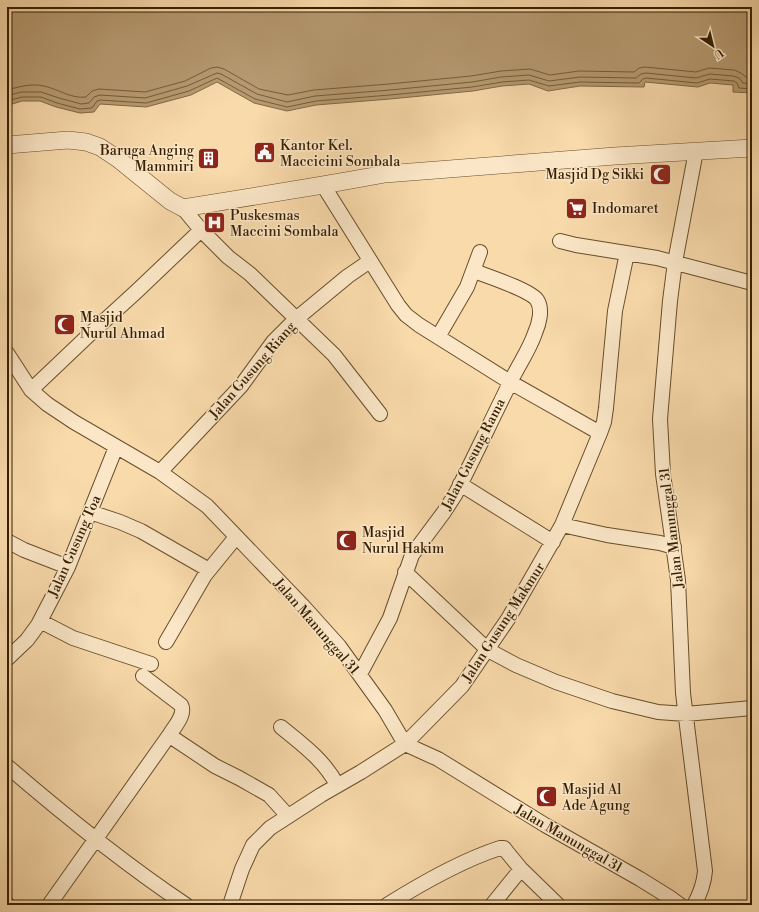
<svg xmlns="http://www.w3.org/2000/svg" width="759" height="912" font-family="'Libre Bodoni',serif">
<style>
.water{fill:#b79a71;stroke:#836944}
.lines{fill:none;stroke-linecap:round;stroke-linejoin:round}
.shore{stroke:#765c38;stroke-width:1}
.minor-casing{stroke:#674e2b;stroke-width:16}
.tertiary-casing{stroke:#674e2b;stroke-width:18}
.minor{stroke:#fbe7c8;stroke-width:14}
.tertiary{stroke:#fbe7c8;stroke-width:17}
.labels{text-anchor:middle;stroke-width:3;stroke-linejoin:round;paint-order:stroke}
.poi-label{font-size:14px;fill:#361f00;stroke:#fbe7c8;text-anchor:start}
.street-label{font-size:14px;fill:#361f00;stroke:#fbe7c8}
</style>
<rect width="100%" height="100%" fill="#f9daab"/>
<filter id="stains"><feTurbulence type="fractalNoise" baseFrequency=".005" numOctaves="4"/><feColorMatrix values="0 0 0 0 .2 0 0 0 0 .09 0 0 0 0 .02 0 0 0 .5 -.17"/></filter>
<radialGradient id="worn" r=".72"><stop offset=".6" stop-color="#630" stop-opacity="0"/><stop offset="1" stop-color="#630" stop-opacity=".3"/></radialGradient>
<path class="water" d="M7,7h745v86l-19,-1v-7l-23,-2 -12,4 -53,-5 -1,5 -64,-1 -32,5 -19,-7 -27,2 -29,5 -83,8 -74,6 -29,6 -33,-8 -37,-21 -26,13 -45,12 -46,-3 -6,8 -14,1 -24,-6 -16,-6h-18l-13,4 -2,-1z"/>
<g class="lines">
<path class="shore" d="M7,90c11,-3 25,-7 37,-4 14,3 27,13 42,11l6,-6 7,-2 46,3 40,-11 26,-13 6,-1 7,2 35,20 29,6 26,-5 75,-6 82,-8 30,-5 29,-2 20,6 29,-4 55,1 5,-4 6,-1 51,5 13,-4 25,2 7,3 5,4 6,1
M7,96l14,-4h20l18,6 22,6 8,-1 5,-6 6,-2 45,3 42,-12 30,-13 4,1 36,20 30,8 28,-6 75,-6 82,-8 29,-5 28,-2 20,6 31,-4 56,1 5,-4 5,-1 50,5 14,-4 23,2 6,2 4,5 9,1
M7,101l15,-4h19l16,6 23,6 12,-1 5,-7 3,-1 46,3 43,-12 28,-13 38,21 32,8 29,-6 74,-6 82,-8 30,-5 27,-2 20,6 31,-4 59,1 4,-4 3,-1 51,5 13,-4 24,2 3,2 2,5 13,1"/>
<defs>
<path id="minor" d="M323,185l75,120 8,10 13,10 91,57 90,51
M183,208l18,22 27,27 22,17 84,81 46,59
M560,241l16,4 81,13 95,25
M438,337l29,-50 13,-35
M7,353l24,37 16,14 27,18 86,50 47,34 96,100 36,40 46,64 20,34 33,15 107,66 95,54 29,18 11,8
M31,390l60,-57 46,-42 64,-61
M160,472l81,-86 32,-44 23,-23 52,-43 22,-15
M460,484l93,58
M90,512l30,10 21,9 68,39
M562,525l45,10 53,8 14,4
M7,541l17,9 44,17
M405,572l83,78 28,15 40,17 56,19 46,11 28,2 66,-6
M40,621l33,17 78,26
M166,642l39,-67 31,-38
M7,659l20,-19 11,-15 30,-58 48,-120
M360,674l30,-56 22,-63 32,-43 11,-17c19,-37 36,-74 54,-110 8,-18 20,-34 26,-52 4,-9 8,-24 2,-33 -7,-10 -50,-24 -63,-29
M281,727c21,17 44,34 56,58
M170,734v2l45,30 24,12 30,17 19,21
M7,766c57,49 116,97 179,139
M7,904v1
M49,905l121,-171c5,-8 16,-20 11,-29l-38,-29
M230,905l12,-36 11,-24 17,-17 51,-33 40,-23 44,-28 57,-58 46,-67 54,-94 38,-92 4,-11 2,-14 9,-97 12,-58
M387,905c35,-22 73,-44 113,-57h4l3,4 14,17 37,36
M492,905l29,-36
M694,905c6,-11 10,-21 11,-34l-22,-178 -5,-113 -15,-106 -3,-55 10,-118 5,-39 21,-111"/>
<path id="tertiary" d="M7,145l61,-5 18,2 14,5 18,12 52,42 13,7 140,-23 62,-11 230,-18 137,-8"/>
</defs>
<use href="#minor" class="minor-casing"/>
<use href="#tertiary" class="tertiary-casing"/>
<use href="#minor" class="minor"/>
<use href="#tertiary" class="tertiary"/>
</g>
<defs>
<symbol id="civic-square" viewBox="-11 -11 22 22"><rect x="-9" y="-9" width="18" height="18" rx="4" fill="#8f2418" stroke="#fbe7c8"/><path d="M-.6-6.5H3V-4.5H.6V-3L4-1V1h2V6H-6V1h2V-1L-.6-3ZM-1.2 2.5V6h2.4V2.5Z" fill="#fff"/></symbol>
<symbol id="building-square" viewBox="-11 -11 22 22"><rect x="-9" y="-9" width="18" height="18" rx="4" fill="#8f2418" stroke="#fbe7c8"/><path d="M-4-6H4V6H1V3H-1V6H-4ZM-2.5-4.3h1.7v1.8h-1.7ZM.8-4.3h1.7v1.8H.8ZM-2.5-1h1.7V.8h-1.7ZM.8-1h1.7V.8H.8Z" fill="#fff"/></symbol>
<symbol id="mosque-square" viewBox="-11 -11 22 22"><rect x="-9" y="-9" width="18" height="18" rx="4" fill="#8f2418" stroke="#fbe7c8"/><path d="M3.5-4.9A6 6 0 1 0 3.5 4.9A5 5 0 1 1 3.5-4.9Z" fill="#fff"/></symbol>
<symbol id="supermarket-square" viewBox="-11 -11 22 22"><rect x="-9" y="-9" width="18" height="18" rx="4" fill="#8f2418" stroke="#fbe7c8"/><path d="M-6-5.5h2.5l.6 2H6L4.5 2H-2.5L-4.4-4H-6ZM-1.5 3.2a1.3 1.3 0 1 0 .1 0ZM3 3.2a1.3 1.3 0 1 0 .1 0Z" fill="#fff"/></symbol>
<symbol id="hospital-square" viewBox="-11 -11 22 22"><rect x="-9" y="-9" width="18" height="18" rx="4" fill="#8f2418" stroke="#fbe7c8"/><path d="M-5-5h3v3.5h4V-5h3V5h-3V1.5h-4V5h-3Z" fill="#fff"/></symbol>
</defs>
<g fill-rule="evenodd">
<use href="#civic-square" x="252" y="140" width="25" height="25"/>
<use href="#building-square" x="196" y="146" width="25" height="25"/>
<use href="#mosque-square" x="648" y="162" width="25" height="25"/>
<use href="#supermarket-square" x="564" y="196" width="25" height="25"/>
<use href="#hospital-square" x="202" y="210" width="25" height="25"/>
<use href="#mosque-square" x="52" y="312" width="25" height="25"/>
<use href="#mosque-square" x="334" y="528" width="25" height="25"/>
<use href="#mosque-square" x="534" y="784" width="25" height="25"/>
</g>
<g class="labels">
<g class="poi-label">
<text x="280" y="150">Kantor Kel.<tspan x="280" dy="16">Maccicini Sombala</tspan></text>
<text x="194" y="155" text-anchor="end">Baruga Anging<tspan x="194" dy="16">Mammiri</tspan></text>
<text x="644" y="179" text-anchor="end">Masjid Dg Sikki</text>
<text x="592" y="213">Indomaret</text>
<text x="230" y="220">Puskesmas<tspan x="230" dy="16">Maccini Sombala</tspan></text>
<text x="80" y="322">Masjid<tspan x="80" dy="16">Nurul Ahmad</tspan></text>
<text x="362" y="537">Masjid<tspan x="362" dy="16">Nurul Hakim</tspan></text>
<text x="562" y="794">Masjid Al<tspan x="562" dy="16">Ade Agung</tspan></text>
</g>
<g class="street-label">
<text transform="translate(252 370) rotate(-49)" y="5">Jalan Gusung Riang</text>
<text transform="translate(473 454) rotate(-63)" y="5">Jalan Gusung Rama</text>
<text transform="translate(671 528) rotate(-97)" y="5">Jalan Manunggal 31</text>
<text transform="translate(74 546) rotate(-66)" y="5">Jalan Gusung Toa</text>
<text transform="translate(503 622) rotate(-57)" y="5">Jalan Gusung Makmur</text>
<text transform="translate(317 626) rotate(49)" y="5">Jalan Manunggal 31</text>
<text transform="translate(569 838) rotate(30)" y="5">Jalan Manunggal 31</text>
</g>
</g>
<rect width="759" height="912" fill="none" stroke="#f9daab" stroke-width="24"/>
<rect x="8" y="8" width="743" height="896" fill="none" stroke="#361f00" stroke-width="2"/>
<rect x="12" y="12" width="735" height="888" fill="none" stroke="#361f00"/>
<g transform="translate(713 46) rotate(145)" stroke="#fbe7c8" stroke-width="3" paint-order="stroke">
<path d="M0-3L7 15L0 10L-7 15Z" fill="#361f00"/>
<text y="-6" font-size="11" font-weight="bold" text-anchor="middle" fill="#361f00">U</text>
</g>
<rect width="100%" height="100%" filter="url(#stains)"/>
<rect width="100%" height="100%" fill="url(#worn)"/>
</svg>
